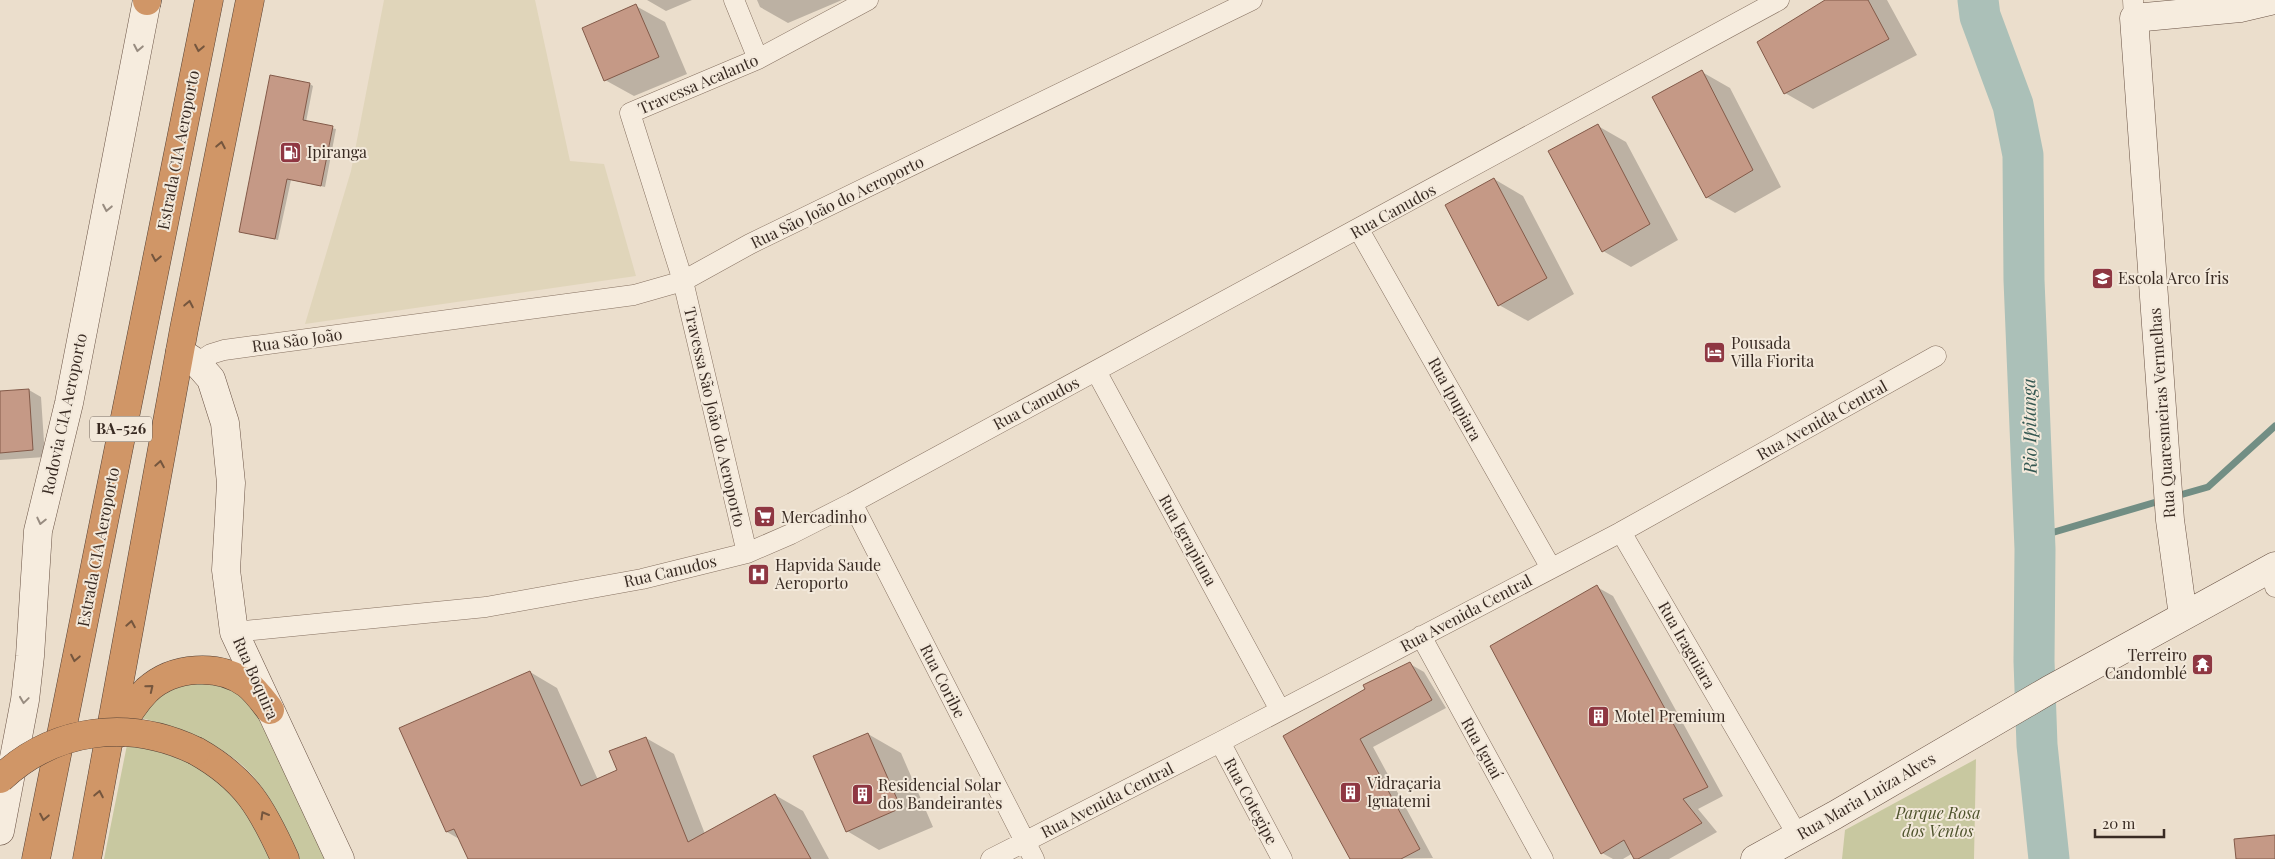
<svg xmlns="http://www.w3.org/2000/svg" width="2275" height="859" font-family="'Playfair Display',serif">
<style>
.farmland{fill:#e0d5ba}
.green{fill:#c8c8a0}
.shadow{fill:#0003}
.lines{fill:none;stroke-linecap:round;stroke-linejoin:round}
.stream{stroke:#728e84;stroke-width:7}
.river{stroke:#abc0b8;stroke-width:41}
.building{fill:#c59986;stroke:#835a49}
.street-casing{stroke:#867161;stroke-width:21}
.secondary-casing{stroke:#695244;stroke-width:29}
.highway-casing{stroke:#554034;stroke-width:29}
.street{stroke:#f6ecde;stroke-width:20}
.secondary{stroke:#f6ecde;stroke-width:28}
.highway{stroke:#d09667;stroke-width:28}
.highway-bridge-casing{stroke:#554034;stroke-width:29;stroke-linecap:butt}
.highway-bridge{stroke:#d09667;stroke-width:28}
.oneway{stroke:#988c80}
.oneway2{stroke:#75563e}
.labels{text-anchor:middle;stroke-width:4;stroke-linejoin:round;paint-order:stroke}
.shield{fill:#f3e9db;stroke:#71645a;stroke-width:1}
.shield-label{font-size:15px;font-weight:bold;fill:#392b23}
.street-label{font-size:16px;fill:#392b23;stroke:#f3e9db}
.poi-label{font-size:16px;fill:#392b23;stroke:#f3e9db;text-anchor:start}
.park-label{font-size:16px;font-style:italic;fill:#4e532c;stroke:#f3e9db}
.water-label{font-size:18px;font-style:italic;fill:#345751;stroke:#f3e9db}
</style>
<rect width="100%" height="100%" fill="#ebdecc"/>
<path class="farmland" d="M384,0h151l35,161 34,3 32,112 -331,48 46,-153z"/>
<path class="green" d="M188,680l43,7 28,26 67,146h-28c-10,-22 -18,-45 -32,-66 -31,-47 -80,-64 -133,-77l6,-9z
M127,745c43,7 87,23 115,59 12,17 21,37 29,55h-167z
M1976,759l-2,100h-132l3,-29z"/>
<path class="shadow" d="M647,0h45l-26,11z
M757,0h85l-54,23 -28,-16z
M1828,0h59l30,55 -104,54 -28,-16z
M636,6l29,16 22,52 -53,22 -29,-16z
M1702,72l28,16 51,99 -46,26 -29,-16z
M310,84l3,2 -7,36 30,7 -11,58 -34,-7 -13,60 -34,-7 -4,-2z
M1598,126l28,16 52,98 -47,27 -28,-16z
M1494,179l29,17 51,98 -46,27 -29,-16z
M29,390l12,7 4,60 -45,3v-67z
M1597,587l16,9 110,200 -25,13 19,23 -48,27h-33l-3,-6 -10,6h-10l-11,-6z
M1410,664l14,8 22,36 -73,39 60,111 -82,1 -67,-123z
M530,672l27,16 41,92 20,-9 28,-33 28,16 31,80 70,-39 28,16 26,48h-360l-8,-19 -14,-8z
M868,734l33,19 32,74 -54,23 -32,-19z"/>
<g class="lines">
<path class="stream" d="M2173,497l35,-10 67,-61
M2034,538l129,-38"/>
<path class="river" d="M1978,0l2,16 33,89 10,50 1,125 11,269 -1,112 3,84 12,114"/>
</g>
<path class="building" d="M1825,0h43l21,39 -105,55 -27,-52z
M636,4l23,53 -55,24 -22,-53z
M1702,70l51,100 -47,28 -54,-101z
M270,75l40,8 -7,37 30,6 -12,60 -34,-7 -12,60 -36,-7z
M1598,124l52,100 -48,28 -54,-101z
M1494,178l53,100 -49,28 -53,-101z
M29,389l4,61 -33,3v-62z
M1597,585l111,202 -25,12 19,24 -64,36h-4l-10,-19 -23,14 -111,-208z
M1410,662l22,38 -72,39 60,110 -19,10h-51l-67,-123 82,-47 -2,-4z
M530,671l51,115 36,-16 -8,-19 37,-14 42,105 87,-48 36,65h-343l-14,-30 -8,3 -47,-104z
M868,733l33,75 -55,24 -33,-76z
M2275,835v24h-39l-2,-20z"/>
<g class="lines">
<defs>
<path id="street" d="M734,0l24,59
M2133,0l1,18
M1359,230l192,338
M197,363l14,-9 13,-4 410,-55 49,-14 67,-37 502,-244
M1096,371l184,339
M852,503l182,356
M1621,532l177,304
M747,553l-64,-272 -53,-168 128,-54 110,-59
M2272,568l3,19
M234,632l252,-25 156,-28 105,-26 44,-19 61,-31 927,-503
M1421,636l122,223
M1220,742l62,117
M991,859l229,-117 401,-210 315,-176"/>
<path id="secondary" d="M180,352l17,11 14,16 14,44 6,60 -5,87 8,62 106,227
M2183,616l-13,-96 -36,-502 106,-10 35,-8
M0,831l25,-131 5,-44 8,-125 31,-128 78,-403
M1755,859l80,-44 214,-125 226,-124"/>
<path id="highway" d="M147,1v-1
M117,734c8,-16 17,-31 30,-44 26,-24 72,-27 100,-6 9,7 16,17 23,26
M196,751c50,28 66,57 89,108
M36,859l173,-859
M87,859l97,-530 66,-329"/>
</defs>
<use href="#street" class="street-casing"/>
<use href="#secondary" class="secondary-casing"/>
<use href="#highway" class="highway-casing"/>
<use href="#street" class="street"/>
<use href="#secondary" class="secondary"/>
<use href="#highway" class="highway"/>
<defs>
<path id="highway-bridge" d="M0,779c55,-52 130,-60 196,-28"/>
</defs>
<use href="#highway-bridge" class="highway-bridge-casing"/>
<use href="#highway-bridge" class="highway-bridge"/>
</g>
<defs><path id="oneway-chevron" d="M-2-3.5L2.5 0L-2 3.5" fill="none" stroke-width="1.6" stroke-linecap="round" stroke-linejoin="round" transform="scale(1.25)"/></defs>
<g class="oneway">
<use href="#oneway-chevron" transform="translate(138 48) rotate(101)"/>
<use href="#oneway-chevron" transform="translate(107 208) rotate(101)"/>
<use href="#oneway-chevron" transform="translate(41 521) rotate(103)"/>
<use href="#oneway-chevron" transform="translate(24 700) rotate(98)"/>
</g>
<g class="oneway2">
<use href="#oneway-chevron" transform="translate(199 48) rotate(101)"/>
<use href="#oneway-chevron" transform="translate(221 145) rotate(-79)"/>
<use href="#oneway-chevron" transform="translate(156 258) rotate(101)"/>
<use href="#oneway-chevron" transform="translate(189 304) rotate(-79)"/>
<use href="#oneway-chevron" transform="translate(160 464) rotate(-80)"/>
<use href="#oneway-chevron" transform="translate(131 624) rotate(-80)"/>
<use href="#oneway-chevron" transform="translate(75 658) rotate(101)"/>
<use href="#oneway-chevron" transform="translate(150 688) rotate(-39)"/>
<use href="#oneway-chevron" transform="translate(99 794) rotate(-79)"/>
<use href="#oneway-chevron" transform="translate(264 815) rotate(-120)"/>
<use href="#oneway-chevron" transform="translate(44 817) rotate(101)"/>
</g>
<defs>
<symbol id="fuel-square" viewBox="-11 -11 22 22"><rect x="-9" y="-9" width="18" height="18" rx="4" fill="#8f3742" stroke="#f3e9db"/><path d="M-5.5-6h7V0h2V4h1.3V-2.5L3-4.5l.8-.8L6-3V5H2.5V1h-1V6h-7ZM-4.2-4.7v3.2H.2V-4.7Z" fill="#fff"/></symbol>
<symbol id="school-square" viewBox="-11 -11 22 22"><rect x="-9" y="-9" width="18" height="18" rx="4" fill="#8f3742" stroke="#f3e9db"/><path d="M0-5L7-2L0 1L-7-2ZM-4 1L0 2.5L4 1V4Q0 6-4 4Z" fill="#fff"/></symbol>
<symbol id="hotel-square" viewBox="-11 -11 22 22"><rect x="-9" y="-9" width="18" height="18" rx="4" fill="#8f3742" stroke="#f3e9db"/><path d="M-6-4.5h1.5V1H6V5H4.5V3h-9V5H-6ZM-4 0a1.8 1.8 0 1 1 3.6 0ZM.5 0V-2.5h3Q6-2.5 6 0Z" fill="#fff"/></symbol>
<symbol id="supermarket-square" viewBox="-11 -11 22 22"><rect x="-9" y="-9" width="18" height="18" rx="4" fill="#8f3742" stroke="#f3e9db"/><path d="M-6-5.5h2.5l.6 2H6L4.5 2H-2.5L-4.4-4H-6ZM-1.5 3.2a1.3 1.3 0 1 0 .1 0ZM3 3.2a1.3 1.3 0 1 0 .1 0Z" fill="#fff"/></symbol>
<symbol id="hospital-square" viewBox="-11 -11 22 22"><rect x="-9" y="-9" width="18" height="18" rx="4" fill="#8f3742" stroke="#f3e9db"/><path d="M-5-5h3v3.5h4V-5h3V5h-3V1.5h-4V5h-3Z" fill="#fff"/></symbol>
<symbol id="temple-square" viewBox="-11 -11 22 22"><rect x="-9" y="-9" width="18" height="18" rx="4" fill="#8f3742" stroke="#f3e9db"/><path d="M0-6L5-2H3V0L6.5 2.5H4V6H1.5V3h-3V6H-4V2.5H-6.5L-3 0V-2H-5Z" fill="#fff"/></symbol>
<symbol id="building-square" viewBox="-11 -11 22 22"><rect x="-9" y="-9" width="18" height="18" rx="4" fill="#8f3742" stroke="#f3e9db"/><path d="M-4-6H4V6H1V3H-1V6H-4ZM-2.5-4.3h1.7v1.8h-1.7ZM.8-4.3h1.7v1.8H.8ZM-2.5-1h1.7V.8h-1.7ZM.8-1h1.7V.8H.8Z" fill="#fff"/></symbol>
</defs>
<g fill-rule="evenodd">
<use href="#fuel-square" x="278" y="140" width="25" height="25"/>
<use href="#school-square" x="2090" y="266" width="25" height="25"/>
<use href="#hotel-square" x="1702" y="340" width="25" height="25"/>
<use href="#supermarket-square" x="752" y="504" width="25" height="25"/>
<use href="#hospital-square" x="746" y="562" width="25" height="25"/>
<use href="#temple-square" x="2190" y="652" width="25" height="25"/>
<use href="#building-square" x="1586" y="704" width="25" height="25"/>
<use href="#building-square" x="1338" y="780" width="25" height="25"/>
<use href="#building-square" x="850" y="782" width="25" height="25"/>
</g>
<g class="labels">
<rect class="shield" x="90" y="416.5" width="62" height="25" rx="4"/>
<g class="shield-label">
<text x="121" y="434">BA-526</text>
</g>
<g class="street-label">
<text transform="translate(698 84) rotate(-23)" y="6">Travessa Acalanto</text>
<text transform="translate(178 150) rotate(-79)" y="6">Estrada CIA Aeroporto</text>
<text transform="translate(837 202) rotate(-26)" y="6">Rua São João do Aeroporto</text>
<text transform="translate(1393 211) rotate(-29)" y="6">Rua Canudos</text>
<text transform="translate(297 340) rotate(-8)" y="6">Rua São João</text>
<text transform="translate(1455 399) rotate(61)" y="6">Rua Ipupiara</text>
<text transform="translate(1036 403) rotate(-28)" y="6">Rua Canudos</text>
<text transform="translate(2162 413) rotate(-94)" y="6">Rua Quaresmeiras Vermelhas</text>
<text transform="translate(64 414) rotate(-78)" y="6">Rodovia CIA Aeroporto</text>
<text transform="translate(715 417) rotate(77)" y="6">Travessa São João do Aeroporto</text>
<text transform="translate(1822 420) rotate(-29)" y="6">Rua Avenida Central</text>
<text transform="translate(1188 540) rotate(61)" y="6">Rua Igrapiuna</text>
<text transform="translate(98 547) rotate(-79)" y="6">Estrada CIA Aeroporto</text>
<text transform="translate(670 571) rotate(-13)" y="6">Rua Canudos</text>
<text transform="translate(1466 613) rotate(-28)" y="6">Rua Avenida Central</text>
<text transform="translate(1687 645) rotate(60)" y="6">Rua Iraguiara</text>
<text transform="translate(256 678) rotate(66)" y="6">Rua Boquira</text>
<text transform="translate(943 681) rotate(63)" y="6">Rua Coribe</text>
<text transform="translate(1482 748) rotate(61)" y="6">Rua Iguaí</text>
<text transform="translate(1866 796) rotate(-30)" y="6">Rua Maria Luiza Alves</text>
<text transform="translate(1107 800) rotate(-27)" y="6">Rua Avenida Central</text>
<text transform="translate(1251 801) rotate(62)" y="6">Rua Cotegipe</text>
</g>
<g class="poi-label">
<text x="307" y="158">Ipiranga</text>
<text x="2118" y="284">Escola Arco Íris</text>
<text x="1731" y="349">Pousada<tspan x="1731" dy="18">Villa Fiorita</tspan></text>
<text x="781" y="523">Mercadinho</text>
<text x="775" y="571">Hapvida Saude<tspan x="775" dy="18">Aeroporto</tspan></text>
<text x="2187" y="661" text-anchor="end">Terreiro<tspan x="2187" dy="18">Candomblé</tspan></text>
<text x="1614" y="722">Motel Premium</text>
<text x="1367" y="789">Vidraçaria<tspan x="1367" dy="18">Iguatemi</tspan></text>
<text x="878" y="791">Residencial Solar<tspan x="878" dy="18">dos Bandeirantes</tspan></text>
</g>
<g class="park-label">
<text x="1938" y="819">Parque Rosa<tspan x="1938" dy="18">dos Ventos</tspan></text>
</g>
<g class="water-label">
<text transform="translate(2030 426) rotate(-91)" y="6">Rio Ipitanga</text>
</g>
</g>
<path d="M2095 829v8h69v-8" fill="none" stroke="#392b23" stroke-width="2.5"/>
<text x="2102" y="829" font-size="15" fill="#392b23" stroke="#f3e9db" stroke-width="4" paint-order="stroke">20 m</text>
</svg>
